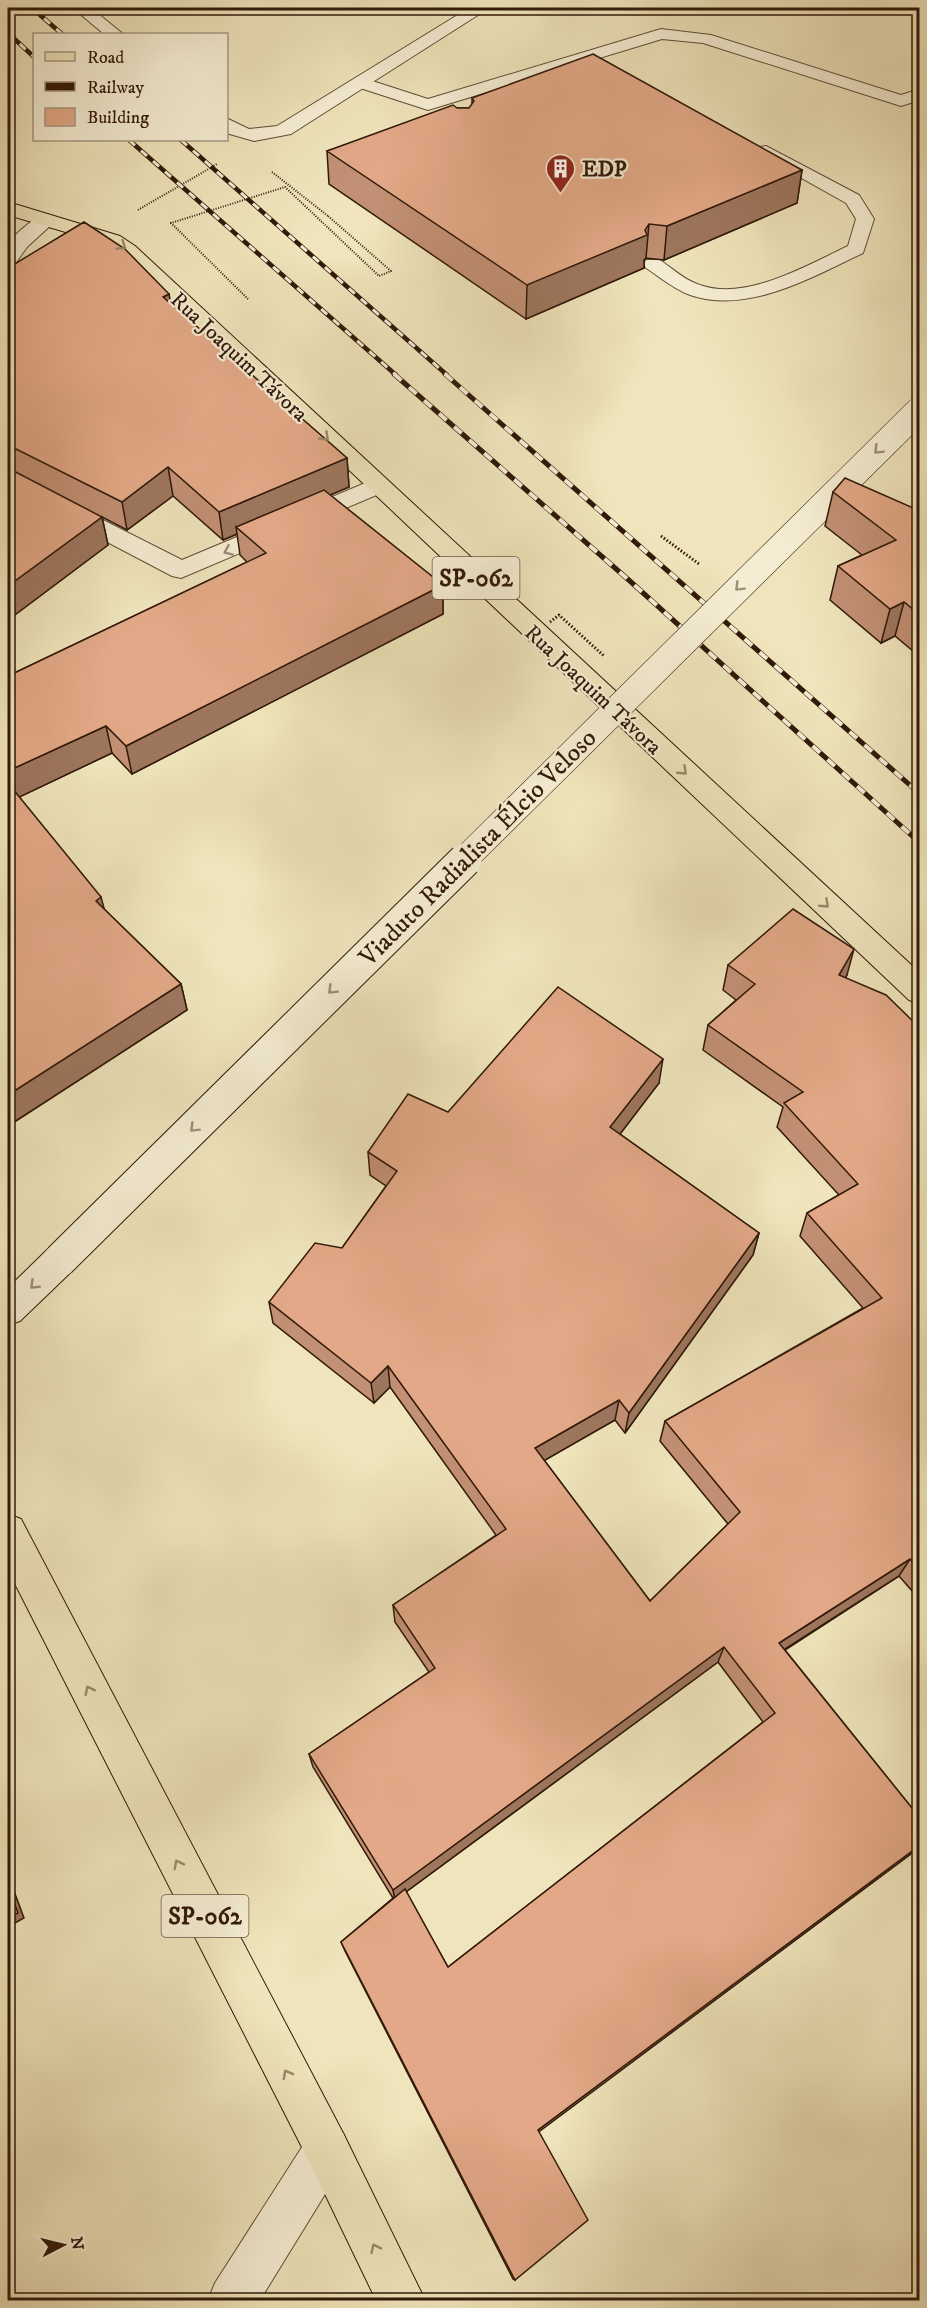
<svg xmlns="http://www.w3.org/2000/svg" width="927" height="2308" font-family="'IM FELL DW Pica',serif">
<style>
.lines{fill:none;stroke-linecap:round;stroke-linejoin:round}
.service-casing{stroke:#604c36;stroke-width:2}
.minor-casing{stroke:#604c36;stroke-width:2}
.secondary-casing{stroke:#311909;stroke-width:2}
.primary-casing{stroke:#311909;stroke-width:2}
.path-far1{stroke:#311909;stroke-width:2;stroke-dasharray:1 1.5;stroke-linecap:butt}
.path{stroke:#311909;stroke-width:3;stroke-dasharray:1.5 2;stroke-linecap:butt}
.service{fill:#f5edd3;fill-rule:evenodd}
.minor{fill:#f5edd3;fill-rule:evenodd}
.secondary{fill:#f5edd3;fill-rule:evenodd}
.primary{fill:#efe4bb;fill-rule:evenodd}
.rail-far1-casing{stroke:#311909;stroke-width:4.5}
.rail-casing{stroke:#311909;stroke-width:5}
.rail-far1{stroke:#f5edd3;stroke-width:3;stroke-dasharray:8;stroke-linecap:butt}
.rail{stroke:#f5edd3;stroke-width:4;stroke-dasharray:10;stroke-linecap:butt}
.secondary-bridge-far1-casing{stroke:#311909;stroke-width:27;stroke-linecap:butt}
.secondary-bridge-casing{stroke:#311909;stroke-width:35;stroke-linecap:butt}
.path-bridge-far1{stroke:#311909;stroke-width:2;stroke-dasharray:1 1.5;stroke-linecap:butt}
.path-bridge{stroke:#311909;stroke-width:3;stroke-dasharray:1.5 2;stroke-linecap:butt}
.secondary-bridge-far1{stroke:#f5edd3;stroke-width:26}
.secondary-bridge{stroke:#f5edd3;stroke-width:33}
.wall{fill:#c29074;stroke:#311909;stroke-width:1.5;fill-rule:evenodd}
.shaded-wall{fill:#9e765e;stroke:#311909;stroke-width:1.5}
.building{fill:#e2a887;stroke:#311909;stroke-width:1.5}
.oneway{stroke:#9a896b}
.oneway2{stroke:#9d8e78}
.labels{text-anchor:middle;stroke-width:4.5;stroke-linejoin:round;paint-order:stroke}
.far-poi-label{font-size:22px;font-weight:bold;fill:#311909;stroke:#f5edd3;text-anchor:start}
.far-street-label{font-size:22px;fill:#311909;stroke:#f5edd3}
.shield{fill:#f5edd3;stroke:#6c5946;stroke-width:1.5}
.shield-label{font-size:24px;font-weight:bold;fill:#311909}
.street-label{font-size:26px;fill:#311909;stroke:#f5edd3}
</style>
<rect width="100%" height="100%" fill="#efe4bb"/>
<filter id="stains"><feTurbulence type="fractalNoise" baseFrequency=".00333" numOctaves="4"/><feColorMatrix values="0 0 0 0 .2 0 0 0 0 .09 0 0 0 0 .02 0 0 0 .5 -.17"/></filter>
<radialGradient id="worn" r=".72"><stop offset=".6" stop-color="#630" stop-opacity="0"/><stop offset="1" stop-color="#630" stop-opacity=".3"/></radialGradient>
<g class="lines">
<defs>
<path id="service" d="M661,29l50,6 190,60 19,-6v11l-19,6 -198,-63 -41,-4 -234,71 -74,-24 -2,-4 8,-5 68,22z
M766,146l93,49 15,24 -11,34c-51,24 -115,62 -173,42 -16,-6 -30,-18 -44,-27l-2,-4 2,-4h14c13,9 27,22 43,26 45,14 105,-21 145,-40l8,-27 -10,-16 -86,-48 -3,-4 3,-4z"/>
<path id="minor" d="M73,8h18l32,26h-19z
M469,8h20l-198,126 -37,7 -28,-8v-15l23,11 28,-3z
M44,215l7,2 3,4 -3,4 -24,22 -12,17 -7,2c0,-6 -2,-14 0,-20 2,-9 27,-29 36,-31z
M8,474l8,2 166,84 188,-79 8,-2 8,2 4,5 -4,5 -205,87 -9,-2 -164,-86z
M327,2126l16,7 7,16 -7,16 -83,135h-52l7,-17 96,-150z"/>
<path id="secondary" d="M60,1245l12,4 5,11 -5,11 -52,50 -12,4v-37l40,-39z"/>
<path id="primary" d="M8,202l112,34 15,10 785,727v31l-11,-4 -788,-746 -15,-10 -98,-29z
M8,1514l13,5 322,614 82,167h-49l-65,-135 -303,-595z"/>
</defs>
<use href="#service" class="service-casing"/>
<use href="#minor" class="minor-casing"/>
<use href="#secondary" class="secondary-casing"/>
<use href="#primary" class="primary-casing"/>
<path class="path-far1" d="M272,172l56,44
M138,210l79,-46"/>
<path class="path" d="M661,536l38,28"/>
<use href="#service" class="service"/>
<use href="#minor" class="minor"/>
<use href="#secondary" class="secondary"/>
<use href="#primary" class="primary"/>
<defs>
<path id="rail-far1" d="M32,8l30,26
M8,33l26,24
M129,140l267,235
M181,140l266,235"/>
<path id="rail" d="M394,374l237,208 289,261
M445,374l475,420"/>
</defs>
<use href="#rail-far1" class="rail-far1-casing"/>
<use href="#rail" class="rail-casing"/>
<use href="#rail-far1" class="rail-far1"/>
<use href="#rail" class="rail"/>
<defs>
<path id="secondary-bridge-far1" d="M463,861l457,-452"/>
<path id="secondary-bridge" d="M60,1260l405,-400"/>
</defs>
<use href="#secondary-bridge-far1" class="secondary-bridge-far1-casing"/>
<use href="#secondary-bridge" class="secondary-bridge-casing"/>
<path class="path-bridge-far1" d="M248,299l-77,-76 114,-36 94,89 12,-5 -63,-55"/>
<path class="path-bridge" d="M550,622l9,-7 45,41"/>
<use href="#secondary-bridge-far1" class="secondary-bridge-far1"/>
<use href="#secondary-bridge" class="secondary-bridge"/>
</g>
<path class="wall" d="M472,98l330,72 -5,33 -133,57 -18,-2 -2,2v8l-118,51 -197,-135 -2,-33 130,-43h12l3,-3z
M8,268l163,36 176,154 2,29 -19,8 113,90v29l-311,160 -20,-21 -93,44 85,112 77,75 6,26 -179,116v-450l239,-114 -7,-7 -3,-21 -14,6 -50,-44 -46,34 -25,-13 6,28 -100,75z
M833,492l87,19v146l-25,-21 -14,7 -51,-43 8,-34 24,-11 -37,-29z
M728,965l119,10 -2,3 75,50v572l-21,-24 -114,74 135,168v29l-381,284 -24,149 -2,-1 -168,-328 -4,-9 52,-44 -80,-131 -4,-13 120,-82 -34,-50 -2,-17 103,-70 -106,-148 -16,16 -101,-80 -4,-21 73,-54 44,-62 -16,-11 -2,-23 80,-40 211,-29 -39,51 139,99 -6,22 -128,178 -10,-13 -71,40 106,141 78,-77 -68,-83 5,-20 198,-113 -63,-72 7,-23 32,-18 -62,-68 6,-20 -80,-57 5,-25 28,-25 -13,-10zM718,1662l45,60 -315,245 -42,-75z"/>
<path class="shaded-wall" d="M802,170l-5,33 -133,57 3,-34z
M649,224l-3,34 -2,2v8l-118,51 1,-34z
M169,294l5,28 -11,-25z
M347,458l2,29 -107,45 -6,-5 1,7 -14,6 -4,-28z
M168,467l5,29 -46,34 -5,-28z
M102,517l6,28 -100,75v-34z
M443,585v29l-311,160 -6,-28z
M904,602l-9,34 -14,7 9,-34z
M106,726l6,27 -103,49 -1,-5v-26z
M101,897l7,26 -12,-22z
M854,949l-7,26 -15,25 7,-25z
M181,984l6,26 -179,116v-31z
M663,1059l-4,24 -52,68 3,-24z
M759,1233l-6,22 -128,178 4,-20z
M388,1366l2,21 -16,16 -3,-20z
M619,1400l-4,20 -82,47 2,-19z
M910,1559l-11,17 -128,82 8,-15z
M724,1647l-6,15 -323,238 -2,-10z
M920,1845v2l-384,287 2,-4z
M8,1875l16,43 -16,9z"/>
<path class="building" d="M593,54l209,116 -135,56 -18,-2 -4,6 2,5 -120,50 -200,-134 126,-46 4,3h12l5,-7 -2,-3z
M84,222l41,27 44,45 -6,3 184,161 -128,54 -51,-45 -46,35 -114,-57v-177z
M8,468l94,49 -94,69z
M845,478l75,33v104l-16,-13 -14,7 -52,-43 58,-26 -63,-48z
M324,490l119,95 -317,161 -20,-20 -98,45v-95l258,-123 -30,-26z
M8,783l93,114 -5,4 85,83 -173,111z
M793,909l61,40 -15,26 47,20 34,33v542l-10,-11 -131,84 141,175v27l-382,285 50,90 -73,60 -174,-338 64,-53 43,78 327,-254 -51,-66 -331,243 -84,-136 126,-86 -42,-63 113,-76 -118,-163 -17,17 -102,-81 46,-59 27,5 55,-77 -29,-19 40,-58 40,18 110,-125 105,72 -53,68 149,106 -130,180 -10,-13 -84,48 115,153 90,-89 -75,-91 217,-123 -75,-85 51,-29 -74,-81 19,-11 -95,-67 47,-41 -27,-19z
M8,1887l10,26 -10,6z"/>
<defs><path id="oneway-chevron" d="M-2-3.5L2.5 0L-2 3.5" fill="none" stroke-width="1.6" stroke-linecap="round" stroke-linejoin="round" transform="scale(1.5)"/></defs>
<g class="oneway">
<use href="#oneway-chevron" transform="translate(122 246) rotate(35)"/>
<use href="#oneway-chevron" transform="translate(325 437) rotate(43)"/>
<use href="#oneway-chevron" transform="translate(683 771) rotate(43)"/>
<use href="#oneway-chevron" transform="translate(825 904) rotate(43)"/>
<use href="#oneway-chevron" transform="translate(89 1690) rotate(-117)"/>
<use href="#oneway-chevron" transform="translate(178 1864) rotate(-117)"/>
<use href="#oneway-chevron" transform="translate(287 2074) rotate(-118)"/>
<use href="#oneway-chevron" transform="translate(375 2248) rotate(-116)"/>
</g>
<g class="oneway2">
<use href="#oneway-chevron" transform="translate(878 450) rotate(135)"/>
<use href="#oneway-chevron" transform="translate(228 551) rotate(157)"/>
<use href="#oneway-chevron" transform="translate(739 587) rotate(135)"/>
<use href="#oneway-chevron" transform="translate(332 990) rotate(135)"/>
<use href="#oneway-chevron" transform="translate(194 1128) rotate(135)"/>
<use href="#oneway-chevron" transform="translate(34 1285) rotate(136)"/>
</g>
<defs>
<symbol id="building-pin" viewBox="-11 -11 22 30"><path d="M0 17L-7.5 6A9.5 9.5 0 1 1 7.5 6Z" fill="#8f2418" stroke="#f5edd3"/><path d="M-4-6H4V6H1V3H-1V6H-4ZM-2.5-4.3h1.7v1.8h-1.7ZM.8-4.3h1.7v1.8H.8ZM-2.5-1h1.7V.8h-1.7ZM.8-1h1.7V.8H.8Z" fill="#fff"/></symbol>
</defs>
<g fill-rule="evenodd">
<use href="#building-pin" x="544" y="152" width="33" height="45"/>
</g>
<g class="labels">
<g class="far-poi-label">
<text x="582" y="176">EDP</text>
</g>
<g class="far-street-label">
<text transform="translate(240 356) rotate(43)" y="8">Rua Joaquim Távora</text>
<text transform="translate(594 689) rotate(43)" y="8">Rua Joaquim Távora</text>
</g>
<g class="shield">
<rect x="432.5" y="557" width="87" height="42" rx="4.5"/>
<rect x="161.5" y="1895" width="87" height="42" rx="4.5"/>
</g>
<g class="shield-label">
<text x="476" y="586">SP-062</text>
<text x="205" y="1924">SP-062</text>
</g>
<g class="street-label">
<text transform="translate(477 847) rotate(-45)" y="9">Viaduto Radialista Élcio Veloso</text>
</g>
</g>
<rect width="927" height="2308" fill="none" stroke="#efe4bb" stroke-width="30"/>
<rect x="9" y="9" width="909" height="2290" fill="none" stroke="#311909" stroke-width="3"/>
<rect x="15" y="15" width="897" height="2278" fill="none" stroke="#311909" stroke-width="1.5"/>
<rect x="33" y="33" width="195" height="108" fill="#f5edd3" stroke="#a79882" stroke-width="1.5"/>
<rect x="45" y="52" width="30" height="9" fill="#efe4bb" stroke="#a79882" stroke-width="1.5"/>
<text x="87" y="63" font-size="18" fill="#311909">Road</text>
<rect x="45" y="82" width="30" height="9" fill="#311909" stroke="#a79882" stroke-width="1.5"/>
<text x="87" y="93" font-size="18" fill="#311909">Railway</text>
<rect x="45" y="108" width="30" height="18" fill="#e2a887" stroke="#a79882" stroke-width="1.5"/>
<text x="87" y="123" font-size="18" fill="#311909">Building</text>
<g transform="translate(63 2245) rotate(83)" stroke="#f5edd3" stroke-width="4.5" paint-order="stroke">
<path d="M0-4.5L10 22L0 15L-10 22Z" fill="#311909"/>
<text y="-9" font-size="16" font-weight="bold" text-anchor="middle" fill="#311909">N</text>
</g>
<rect width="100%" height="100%" filter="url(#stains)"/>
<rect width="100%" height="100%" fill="url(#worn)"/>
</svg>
